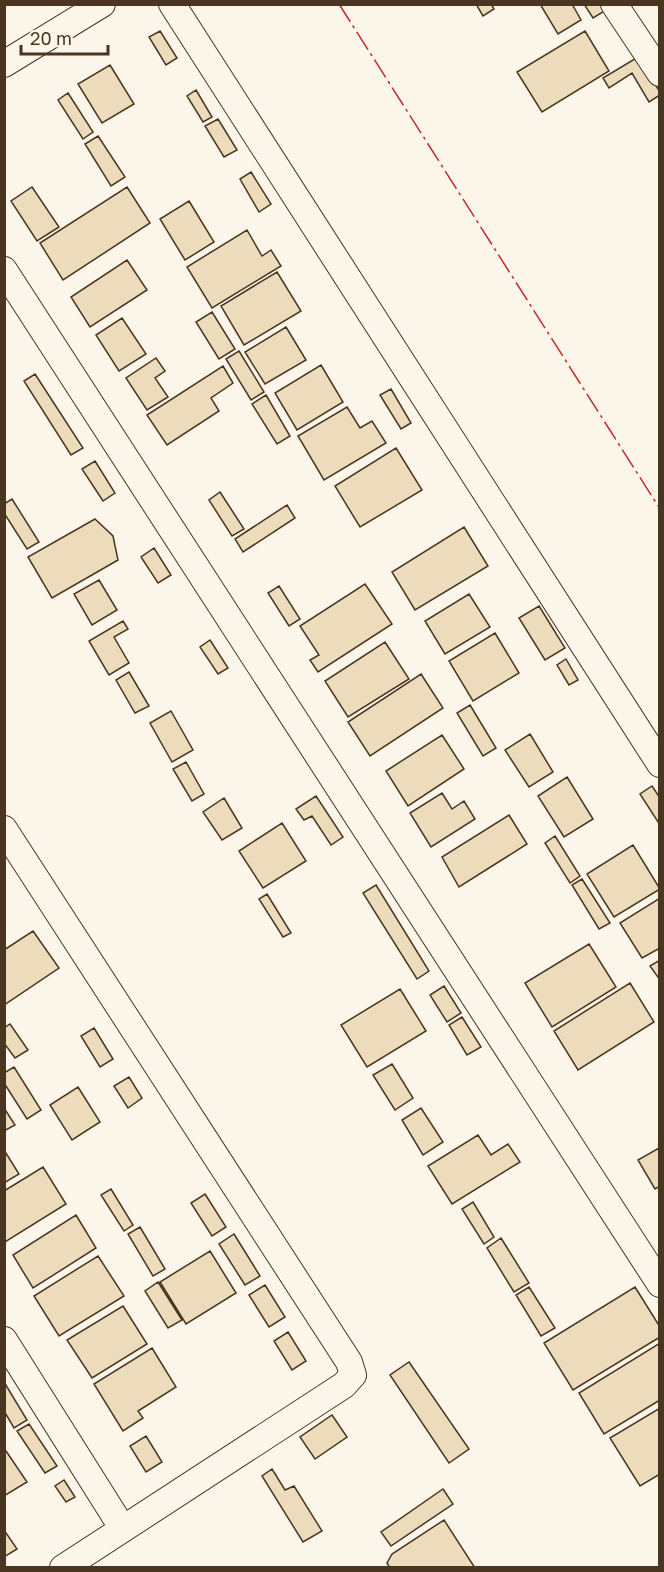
<svg xmlns="http://www.w3.org/2000/svg" width="664" height="1572" font-family="'Golos Text',sans-serif">
<style>
.building{fill:#ecdcbc;stroke:#4a3520;stroke-width:1.5}
.lines{fill:none;stroke-linecap:round;stroke-linejoin:round}
.street-casing{stroke:#4a3520;stroke-width:28}
.street{stroke:#fbf6e9;stroke-width:26}
.power{stroke:#c62828;stroke-width:1.5;stroke-dasharray:21 4.5 3 4.5;stroke-linecap:butt}
</style>
<rect width="100%" height="100%" fill="#fbf6e9"/>
<path class="building" d="M476,4h15l3,5 -11,7z
M540,4h32l9,16 -23,14z
M584,4h22l2,5 -15,9z
M160,31l17,27 -11,7 -17,-28z
M585,31l24,40 -67,41 -25,-40z
M638,57l22,35v3l-11,7 -17,-29 -23,15 -6,-10z
M110,65l24,39 -32,19 -24,-39z
M196,90l16,27 -9,5 -16,-26z
M68,93l25,39 -10,7 -25,-39z
M218,119l19,31 -13,7 -19,-31z
M98,136l27,41 -14,9 -26,-42z
M251,172l20,32 -12,8 -19,-33z
M32,187l27,40 -22,14 -26,-40z
M127,187l23,36 -87,57 -23,-37z
M189,201l25,41 -29,18 -25,-41z
M247,230l15,26 9,-6 10,16 -69,42 -25,-41z
M127,260l20,30 -57,37 -19,-30z
M277,272l24,39 -57,34 -23,-39z
M212,312l23,37 -16,10 -23,-37z
M122,318l24,36 -27,17 -23,-36z
M286,327l20,33 -41,24 -20,-32z
M239,351l25,41 -13,8 -25,-41z
M156,358l9,13 -10,7 13,19 -21,13 -21,-32z
M321,365l22,37 -46,28 -22,-37z
M223,366l10,17 -22,15 8,13 -52,34 -20,-30z
M35,374l48,74 -12,7 -47,-74z
M391,389l20,34 -10,6 -21,-34z
M266,395l24,41 -13,8 -25,-40z
M347,407l13,21 12,-7 14,22 -62,37 -26,-44z
M396,448l26,42 -62,37 -25,-41z
M95,461l20,32 -12,8 -21,-32z
M220,492l24,37 -12,7 -23,-36z
M12,499l27,43 -12,7 -23,-36v-9z
M287,505l8,13 -52,34 -8,-13z
M95,519l18,17 5,24 -66,38 -24,-41z
M464,527l24,39 -73,44 -23,-38z
M154,548l17,27 -13,8 -17,-26z
M99,580l18,30 -25,15 -18,-31z
M365,584l27,40 -74,48 -8,-12 9,-5 -19,-29z
M279,586l21,33 -11,7 -21,-33z
M469,594l21,33 -45,27 -20,-33z
M539,606l26,42 -20,12 -26,-42z
M123,621l5,8 -14,8 15,26 -20,12 -20,-34z
M495,633l24,40 -46,28 -24,-40z
M210,640l18,28 -10,6 -18,-27z
M385,642l24,37 -61,38 -23,-36z
M566,659l12,21 -9,5 -12,-20z
M129,672l20,34 -14,7 -19,-33z
M421,674l22,34 -73,48 -22,-34z
M470,705l26,43 -13,8 -26,-43z
M171,711l22,39 -21,12 -22,-39z
M530,734l23,38 -24,15 -24,-37z
M442,735l22,34 -56,37 -22,-35z
M186,762l18,32 -12,7 -19,-32z
M567,777l26,42 -29,18 -26,-41z
M652,786l8,12v27l-20,-31z
M442,793l10,16 12,-8 11,18 -44,28 -21,-34z
M316,796l27,41 -12,8 -19,-29 -8,4 -8,-11z
M224,798l18,30 -20,12 -19,-28z
M509,815l18,29 -68,43 -17,-30z
M282,823l24,38 -43,27 -24,-37z
M555,836l25,40 -10,7 -25,-40z
M633,845l27,44 -46,28 -27,-43z
M582,879l28,44 -11,6 -27,-44z
M376,885l53,86 -12,8 -54,-86z
M267,894l24,39 -8,4 -24,-38z
M660,898v50l-18,10 -22,-35z
M33,931l26,37 -55,37v-55z
M589,944l27,43 -64,40 -27,-44z
M660,960v20l-10,-14z
M630,983l24,39 -76,48 -24,-39z
M444,986l17,27 -14,9 -17,-27z
M400,989l26,42 -59,36 -26,-42z
M462,1017l19,30 -14,8 -18,-30z
M10,1024l18,26 -13,8 -11,-15v-15z
M94,1028l19,31 -13,8 -19,-31z
M392,1064l21,34 -18,12 -22,-35z
M14,1067l27,43 -14,9 -23,-36v-10z
M129,1077l13,21 -14,10 -14,-22z
M78,1087l22,35 -28,18 -22,-35z
M4,1108l11,17 -11,6z
M421,1108l22,34 -20,13 -21,-35z
M478,1135l13,20 17,-11 12,18 -68,42 -24,-38z
M659,1148l1,38 -5,3 -17,-29z
M4,1150l15,24 -15,9z
M43,1167l23,37 -61,38 -1,-51z
M111,1189l22,36 -9,6 -23,-36z
M205,1194l21,33 -14,9 -21,-33z
M473,1202l21,35 -10,7 -22,-35z
M76,1215l20,33 -63,40 -20,-33z
M140,1227l25,42 -12,7 -25,-42z
M234,1234l26,42 -15,9 -26,-41z
M501,1238l28,45 -15,9 -27,-44z
M210,1251l26,42 -50,31 -26,-42z
M98,1256l26,40 -65,40 -25,-40z
M158,1282l24,38 -14,8 -23,-37z
M265,1285l20,32 -16,10 -20,-32z
M529,1287l26,41 -14,8 -25,-41z
M635,1287l25,40v10l-87,53 -29,-47z
M123,1306l24,38 -55,34 -25,-38z
M288,1332l18,29 -14,9 -18,-29z
M660,1343v57l-56,34 -25,-41z
M152,1348l24,39 -38,24 5,7 -20,13 -29,-47z
M409,1362l60,87 -20,14 -59,-88z
M4,1382l23,38 -13,8 -10,-17z
M660,1408v66l-20,12 -30,-48z
M332,1415l15,22 -32,22 -15,-22z
M29,1424l28,42 -12,7 -28,-42z
M146,1436l16,26 -16,10 -16,-26z
M4,1448l23,34 -23,14z
M272,1469l13,21 9,-4 28,45 -19,11 -41,-66z
M64,1480l11,17 -9,5 -11,-16z
M443,1489l10,15 -62,42 -10,-14z
M444,1520l31,48h-85l-3,-5 5,-9z
M4,1530l13,19 -13,8z"/>
<g class="lines">
<defs>
<path id="street" d="M172,4l488,760
M614,4l46,69
M4,64l98,-60
M4,270l656,1014
M4,829l345,533 4,13 -9,10 -281,183
M4,1340l119,189"/>
</defs>
<use href="#street" class="street-casing"/>
<use href="#street" class="street"/>
<path class="power" d="M339,4l321,505"/>
</g>
<rect width="664" height="1572" fill="none" stroke="#4a3520" stroke-width="12"/>
<path d="M21 45v9h87v-9" fill="none" stroke="#4a3520" stroke-width="3"/>
<text x="30" y="45" font-size="18" fill="#4a3520" stroke="#fbf6e9" stroke-width="4.5" paint-order="stroke">20 m</text>
</svg>
